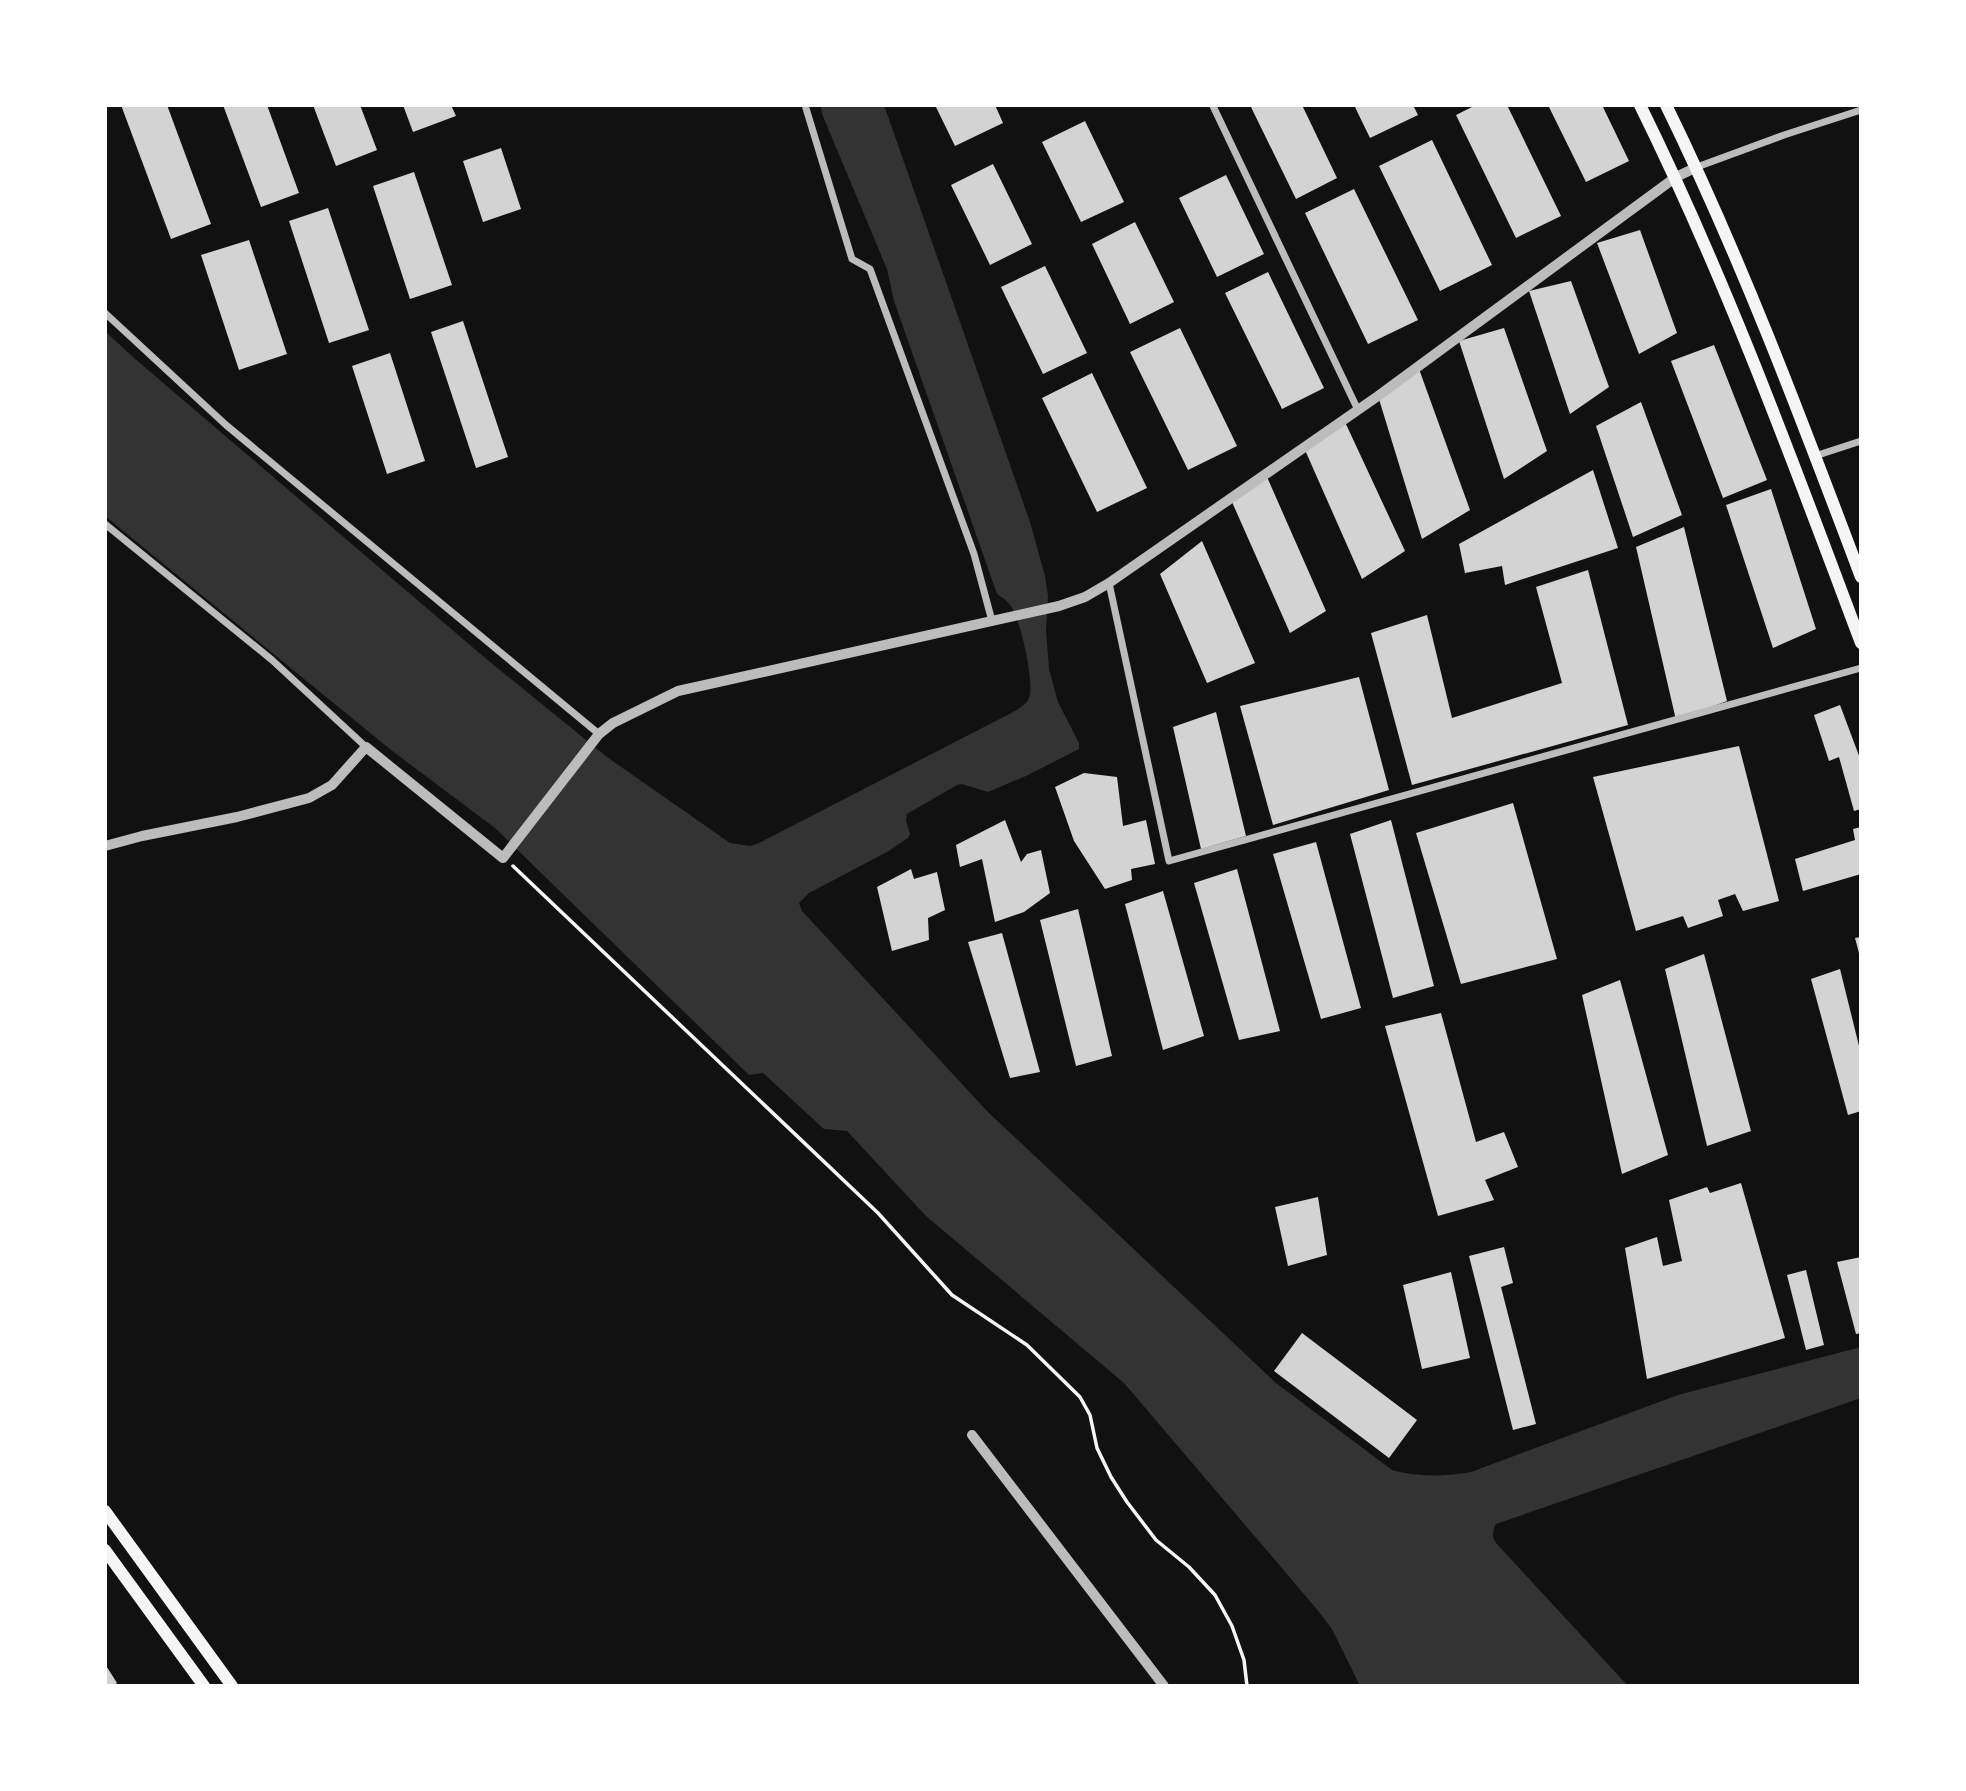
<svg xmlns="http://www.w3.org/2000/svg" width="1966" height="1791" font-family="Mulish,sans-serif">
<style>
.water{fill:#333}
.building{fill:#d3d3d3}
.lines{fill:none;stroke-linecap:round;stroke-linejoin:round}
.path{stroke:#f5f5f5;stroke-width:3.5}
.minor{stroke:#bcbcbc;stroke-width:7}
.tertiary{stroke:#bcbcbc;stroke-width:10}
.secondary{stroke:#f5f5f5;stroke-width:12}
</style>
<rect width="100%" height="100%" fill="#111"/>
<path class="water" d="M821,105h63l146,417 15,54 3,20 -2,35 3,38 9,33 21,41v6l-53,27 -38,16 -26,-8 -5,1 -50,29 -1,6 4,14 -2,4 -21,14 -78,41 -10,10 3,8 186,201 288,271 116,87c26,7 53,7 79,2l207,-77 183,-48v51l-365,126c-4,8 -4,12 0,19l132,143h-268l-28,-57 -17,-22 -191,-224 -198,-167 -79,-85 -23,-2 -61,-56 -14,2 -254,-247 -104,-78 -286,-234v-185l29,27 350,299 123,100 123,86 20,3 7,-2 260,-134c5,-4 10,-7 12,-12 6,-15 -9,-81 -19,-93 -3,-5 -9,-8 -13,-11l-103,-293 -7,-32 -65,-155z"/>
<path class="building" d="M121,105h46l44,119 -40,15z
M223,105h44l32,88 -38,14z
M313,105h47l17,45 -41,16z
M403,105h48l5,11 -43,16z
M935,105h60l8,18 -48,23z
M1250,105h52l35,73 -41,21z
M1354,105h59l5,10 -48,23z
M1476,105h31l54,111 -45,22 -60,-123z
M1548,105h54l27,56 -43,21z
M1085,121l39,81 -43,20 -39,-80z
M1432,140l60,125 -52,26 -61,-125z
M501,148l20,61 -38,13 -20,-61z
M993,164l39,80 -42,21 -39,-80z
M414,172l38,113 -42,14 -37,-113z
M1226,175l38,79 -47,23 -38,-79z
M1354,189l64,131 -50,24 -63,-131z
M328,208l41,122 -40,13 -40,-122z
M1135,222l39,80 -44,22 -38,-80z
M1640,230l37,103 -38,21 -42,-111z
M249,240l38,114 -48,16 -38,-115z
M1045,266l42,87 -44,21 -42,-87z
M1268,272l56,116 -42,21 -57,-116z
M1571,281l38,106 -39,27 -41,-123z
M463,321l45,136 -32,11 -45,-136z
M1180,328l57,118 -49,24 -58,-118z
M1504,328l43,123 -43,28 -45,-138z
M1714,345l53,135 -44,18 -52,-137z
M390,353l35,108 -38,13 -35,-108z
M1419,369l51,141 -48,29 -44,-143z
M1092,373l55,115 -50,24 -55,-114z
M1641,402l41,113 -49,22 -37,-111z
M1345,422l60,129 -43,28 -57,-129z
M1593,470l25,78 -113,37 -3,-19 -37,7 -6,-29z
M1267,477l59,134 -36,22 -58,-131z
M1771,489l45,140 -43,19 -47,-143z
M1684,527l43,174 -51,19 -40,-173z
M1202,541l53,122 -48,20 -47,-109z
M1588,570l40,155 -216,60 -41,-152 56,-18 25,103 110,-35 -26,-96z
M1359,677l30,113 -116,35 -33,-119z
M1840,705l21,56v48l-7,2 -15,-54 -10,4 -15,-46z
M1216,712l30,124 -45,13 -28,-122z
M1739,746l40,155 -36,10 -8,-17 -17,6 5,16 -35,12 -5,-12 -47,15 -43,-154z
M1084,773l33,4 6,49 23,-6 9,44 -24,5 1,11 -27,9 -31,-48 -19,-54z
M1513,803l44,156 -96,25 -45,-151z
M1005,820l16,42 6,-8 14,-4 9,43 -26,19 -29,10 -13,-63 -22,8 -4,-22z
M1391,820l43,166 -41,12 -43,-164z
M1861,827v47l-58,17 -8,-32 60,-19 -2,-11z
M1316,842l45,166 -40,11 -48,-165z
M911,869l3,10 23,-7 8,38 -17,8 1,22 -37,11 -15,-64z
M1237,869l43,162 -41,9 -45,-157z
M1163,891l41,145 -41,14 -38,-146z
M1078,909l34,147 -36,10 -36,-146z
M1002,933l38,139 -30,6 -42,-136z
M1861,937v20h-1l-5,-19z
M1704,954l47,177 -44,15 -42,-177z
M1840,969l21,85v57l-13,4 -37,-136z
M1620,980l48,175 -46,19 -40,-179z
M1441,1013l35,129 28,-10 14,35 -33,13 9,20 -56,16 -53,-190z
M1741,1183l44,155 -138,41 -22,-131 32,-11 6,29 19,-5 -13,-61 38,-13 3,6z
M1318,1197l9,58 -39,11 -13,-59z
M1504,1247l9,36 -12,4 35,137 -23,6 -44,-174z
M1861,1257v76l-5,1 -19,-72z
M1806,1270l18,75 -18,5 -19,-75z
M1451,1272l19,86 -48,11 -19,-84z
M1302,1333l115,87 -28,38 -115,-87z
M105,1664l12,19 -4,3h-8z"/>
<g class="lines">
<path class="path" d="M513,866l365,347 74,82 75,50 53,52 10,18 7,33 14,29 16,25 29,38 33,27 26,28 17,31 12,34 3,26"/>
<path class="minor" d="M805,105l47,154 18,10 104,285 18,67
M1215,105l-2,1 145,304
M1697,167l87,-32 77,-25
M105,313l121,112 373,309
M1815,456l46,-15
M105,524l167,136 94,87
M1109,583l60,278 692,-193"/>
<path class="tertiary" d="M105,846l37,-10 95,-19 72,-19 23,-13 34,-38 137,111 96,-124 14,-11 65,-32 381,-85 26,-9 24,-14 269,-187 298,-219 21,-10
M972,1435l192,251"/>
<path class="secondary" d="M1640,105c86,174 153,357 221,538
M1666,105c75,153 135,313 195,472
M105,1511l127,175
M105,1550l99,136"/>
</g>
<rect width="1966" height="1791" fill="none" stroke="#ffffff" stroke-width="214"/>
</svg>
